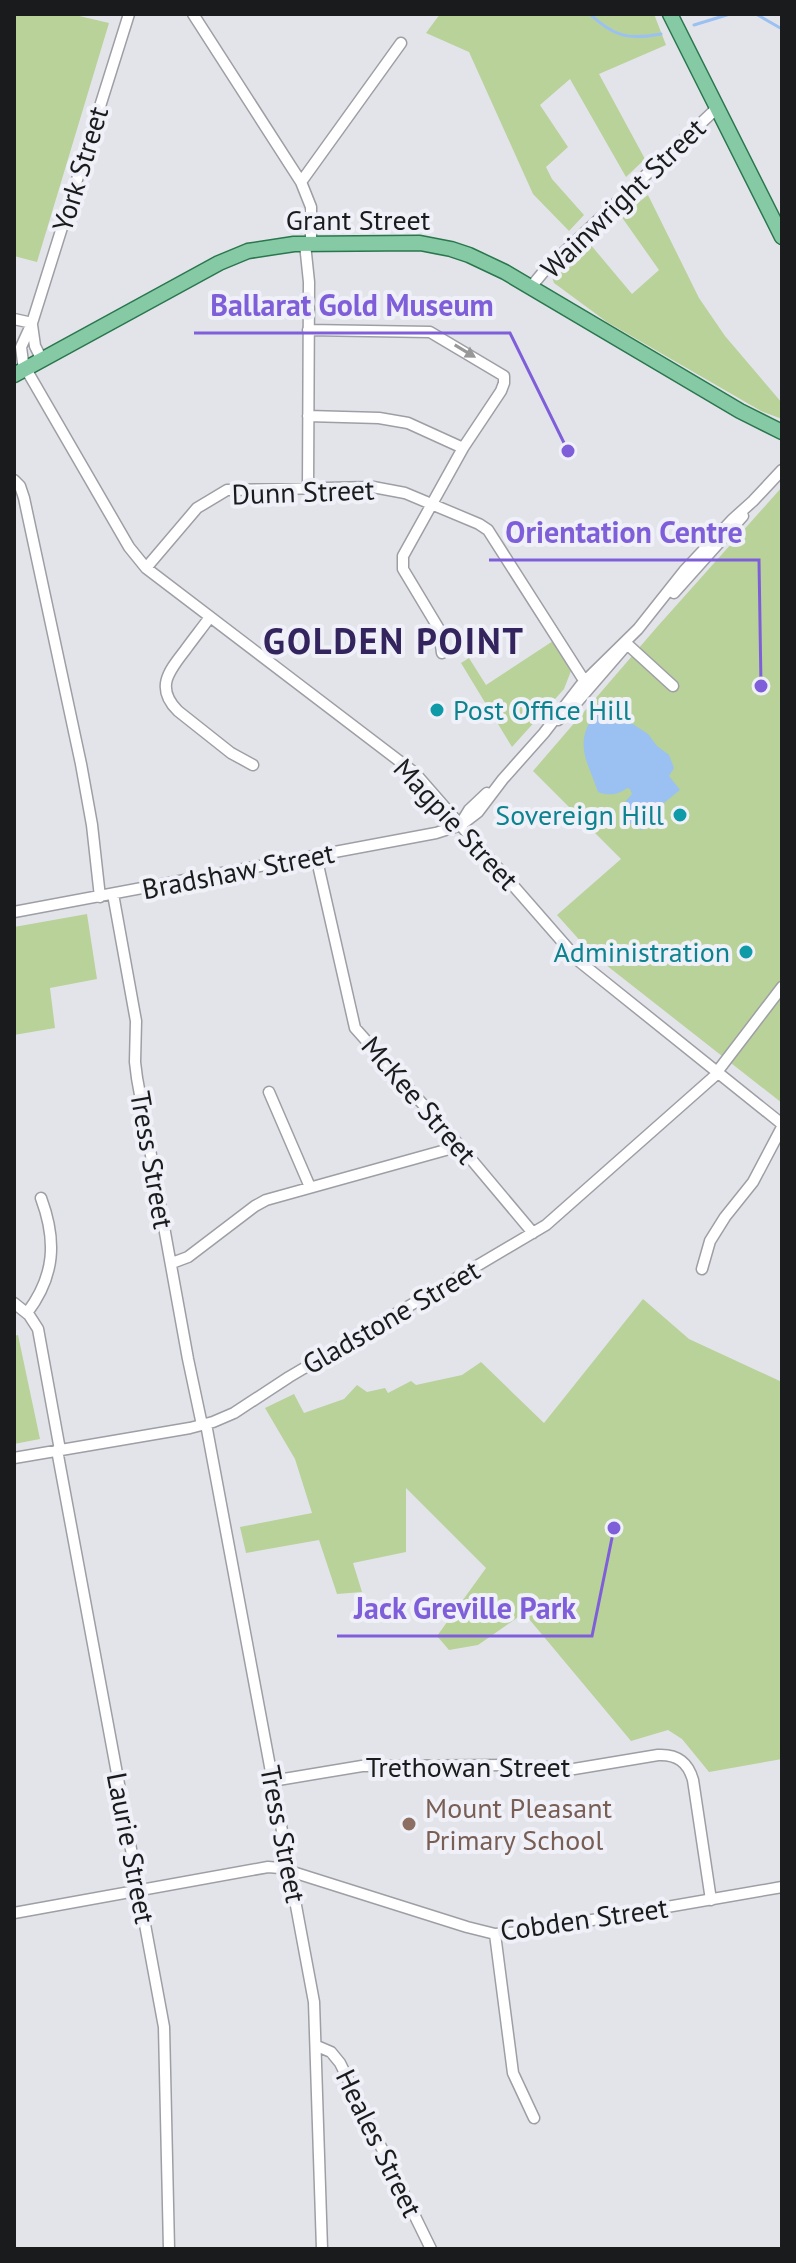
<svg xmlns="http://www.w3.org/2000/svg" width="796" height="2263" font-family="'PT Sans',sans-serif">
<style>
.green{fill:#b8d29a}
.water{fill:#9bc0f2}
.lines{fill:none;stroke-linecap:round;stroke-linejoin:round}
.stream{stroke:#9bc0f2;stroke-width:3}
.minor-casing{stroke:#9e9fa5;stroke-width:13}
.major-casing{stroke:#2a764d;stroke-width:17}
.minor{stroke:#fff;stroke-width:10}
.major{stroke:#85caa4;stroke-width:14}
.oneway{fill:#989899}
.culture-dot{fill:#0f9aa8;stroke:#f0f1f8;stroke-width:3}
.education-dot{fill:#8d6e63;stroke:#f0f1f8;stroke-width:3}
.labels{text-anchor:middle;stroke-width:8;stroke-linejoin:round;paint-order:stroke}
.street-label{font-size:28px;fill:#1a1b1d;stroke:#f0f1f8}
.culture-label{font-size:28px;fill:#0d838f;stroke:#f0f1f8;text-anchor:end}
.education-label{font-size:28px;fill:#785e54;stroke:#f0f1f8;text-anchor:start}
.district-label{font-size:36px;font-weight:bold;letter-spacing:2px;fill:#33245e;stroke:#f0f1f8}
.leader{fill:none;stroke:#7f5fd9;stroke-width:3}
.callout-dot{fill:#7f5fd9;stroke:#f0f1f8;stroke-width:3}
.callout-label{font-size:30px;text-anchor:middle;font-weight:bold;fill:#7f5fd9;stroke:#f0f1f8;stroke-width:8;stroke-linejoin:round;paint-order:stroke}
</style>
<rect width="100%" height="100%" fill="#e3e4ea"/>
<path class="green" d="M14,14h57l38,9 -72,239 -23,-6z
M440,14h214l12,31 -67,29 46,85 -19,18 -56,-98 -30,26 28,42 -22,20 6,12 32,36 -15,16 -36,-37 -64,-142 -43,-19z
M648,195l51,103 26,38 57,67v16l-21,-8 -154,-89 -53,-39 -2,-6 38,-33 42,50 27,-24 -38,-54z
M782,487v616l-190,-149 -35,-39 64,-56 -88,-88 124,-144z
M553,641l18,30 -7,18 -52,58 -51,-84 8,-5 17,27z
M87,914l10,65 -47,9 5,40 -41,7v-108z
M643,1299l46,40 93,43v377l-73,13 -27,-33 -14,-9 -37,11 -107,-128 -46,32 -29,5 -12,-14 49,-68 -80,-80v64l-53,11 9,29 -25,2 -18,-54 -73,13 -6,-26 72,-14 -17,-54 -30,-51 29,-14 10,19 40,-14 13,-14 10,7 18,-4 3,5 23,-12 5,4 46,-10 19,-13 63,61z
M18,1335l22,104 -26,5v-108z"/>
<path class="water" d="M606,711l13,4 29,19 9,12 12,9 5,13 -5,8 11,14 -21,17 -17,23c-9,-3 -24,-15 -19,-25 2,-4 6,-7 9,-11l-2,-5 -3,-1c-8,7 -19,8 -29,4 -10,-30 -24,-46 -5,-76z"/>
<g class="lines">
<path class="stream" d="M590,14c24,23 39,26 71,20
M756,14l26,15
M694,25l36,-11"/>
<defs>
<path id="minor" d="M193,14l108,168 10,25v37
M301,182l100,-139
M305,244l4,38 -1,206
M530,288l15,-18 171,-161
M14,319l18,4
M32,325l3,21 7,14
M308,330l122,2 74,44v7l-3,8 -38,57 -60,108v13l36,60 3,24
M26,369l103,178 17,21 269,205 165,189 202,162
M24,370l-3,-23 11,-24 97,-309
M308,416l71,2 29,5 55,25
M14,480l6,6 4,12 57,266 11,61 8,72
M146,568l51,-60 30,-18 146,-3 32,6 74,31 9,6 99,155
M674,593l69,-77
M210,617c-8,11 -16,21 -24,32 -16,21 -32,38 -8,62l53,42 22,12
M627,644l46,42
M558,720l14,-12 51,-59
M461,823l8,-13 18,-17
M316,856l39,172 105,118 73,87
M113,894l23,127 -1,41 2,16 51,281 14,66
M14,912l422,-79 25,-8 17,-13 25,-33 41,-46 37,-48 57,-56 46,-58 49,-52 20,-18 29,-31
M717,1072l65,-85
M269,1092l41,95
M172,1263l16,-6 67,-51 11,-6 194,-54
M702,1269l8,-28 15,-24 28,-35 29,-55
M14,1303l15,12 9,14 22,121
M27,1313c28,-37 30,-72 14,-115
M206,1424l108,578 8,247
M57,1450l107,577 5,222
M14,1458l176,-30 23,-6 21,-9 55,-36 257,-152 172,-152
M272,1781l90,-15 153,-1 59,4 84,-14c19,-1 30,7 35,25l18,120
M14,1913l254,-46 12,1 187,59 28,7 28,-2 259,-45
M495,1934l18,139 21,45
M317,2046l14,6 9,11 91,186"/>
<path id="major" d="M670,14l112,223
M14,375l205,-112 29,-12 46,-7 126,-1 31,6 18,6 36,17 235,139 42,21"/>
</defs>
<use href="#minor" class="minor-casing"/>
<use href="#major" class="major-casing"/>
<use href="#minor" class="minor"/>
<use href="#major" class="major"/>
</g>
<defs><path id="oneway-solid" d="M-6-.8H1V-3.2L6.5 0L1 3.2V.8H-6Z" transform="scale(2)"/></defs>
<use class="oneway" href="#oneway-solid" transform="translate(465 351) rotate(31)"/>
<g class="culture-dot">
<circle cx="437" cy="710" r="8"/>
<circle cx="680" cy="815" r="8"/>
<circle cx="746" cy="952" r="8"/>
</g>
<circle class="education-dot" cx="409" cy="1824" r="8"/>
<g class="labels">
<g class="street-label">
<text transform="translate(80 169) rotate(-73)" y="10">York Street</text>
<text transform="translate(623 198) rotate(-44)" y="10">Wainwright Street</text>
<text x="358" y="230">Grant Street</text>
<text transform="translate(303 492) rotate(-2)" y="10">Dunn Street</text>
<text transform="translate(456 824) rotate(47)" y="10">Magpie Street</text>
<text transform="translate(238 871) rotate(-11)" y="10">Bradshaw Street</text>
<text transform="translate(419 1100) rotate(49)" y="10">McKee Street</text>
<text transform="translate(152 1160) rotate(80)" y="10">Tress Street</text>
<text transform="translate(391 1317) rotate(-30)" y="10">Gladstone Street</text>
<text x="468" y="1777">Trethowan Street</text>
<text transform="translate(283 1834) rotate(79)" y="10">Tress Street</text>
<text transform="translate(131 1848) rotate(79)" y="10">Laurie Street</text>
<text transform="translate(584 1919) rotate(-8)" y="10">Cobden Street</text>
<text transform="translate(379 2143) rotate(64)" y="10">Heales Street</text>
</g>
<g class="culture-label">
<text x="453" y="720" text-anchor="start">Post Office Hill</text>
<text x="664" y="825">Sovereign Hill</text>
<text x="730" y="962">Administration</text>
</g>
<g class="education-label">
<text x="425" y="1818">Mount Pleasant<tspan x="425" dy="32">Primary School</tspan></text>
</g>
<g class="district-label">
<text x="394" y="654">GOLDEN POINT</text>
</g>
</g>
<path class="leader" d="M568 451L510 333H194M761 686L759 560H489M614 1528L592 1636H337"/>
<g class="callout-dot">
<circle cx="568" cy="451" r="8"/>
<circle cx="761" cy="686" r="8"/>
<circle cx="614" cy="1528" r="8"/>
</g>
<g class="callout-label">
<text x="352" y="316">Ballarat Gold Museum</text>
<text x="624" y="543">Orientation Centre</text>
<text x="465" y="1619">Jack Greville Park</text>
</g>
<rect width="796" height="2263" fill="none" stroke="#1a1b1d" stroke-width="32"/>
</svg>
